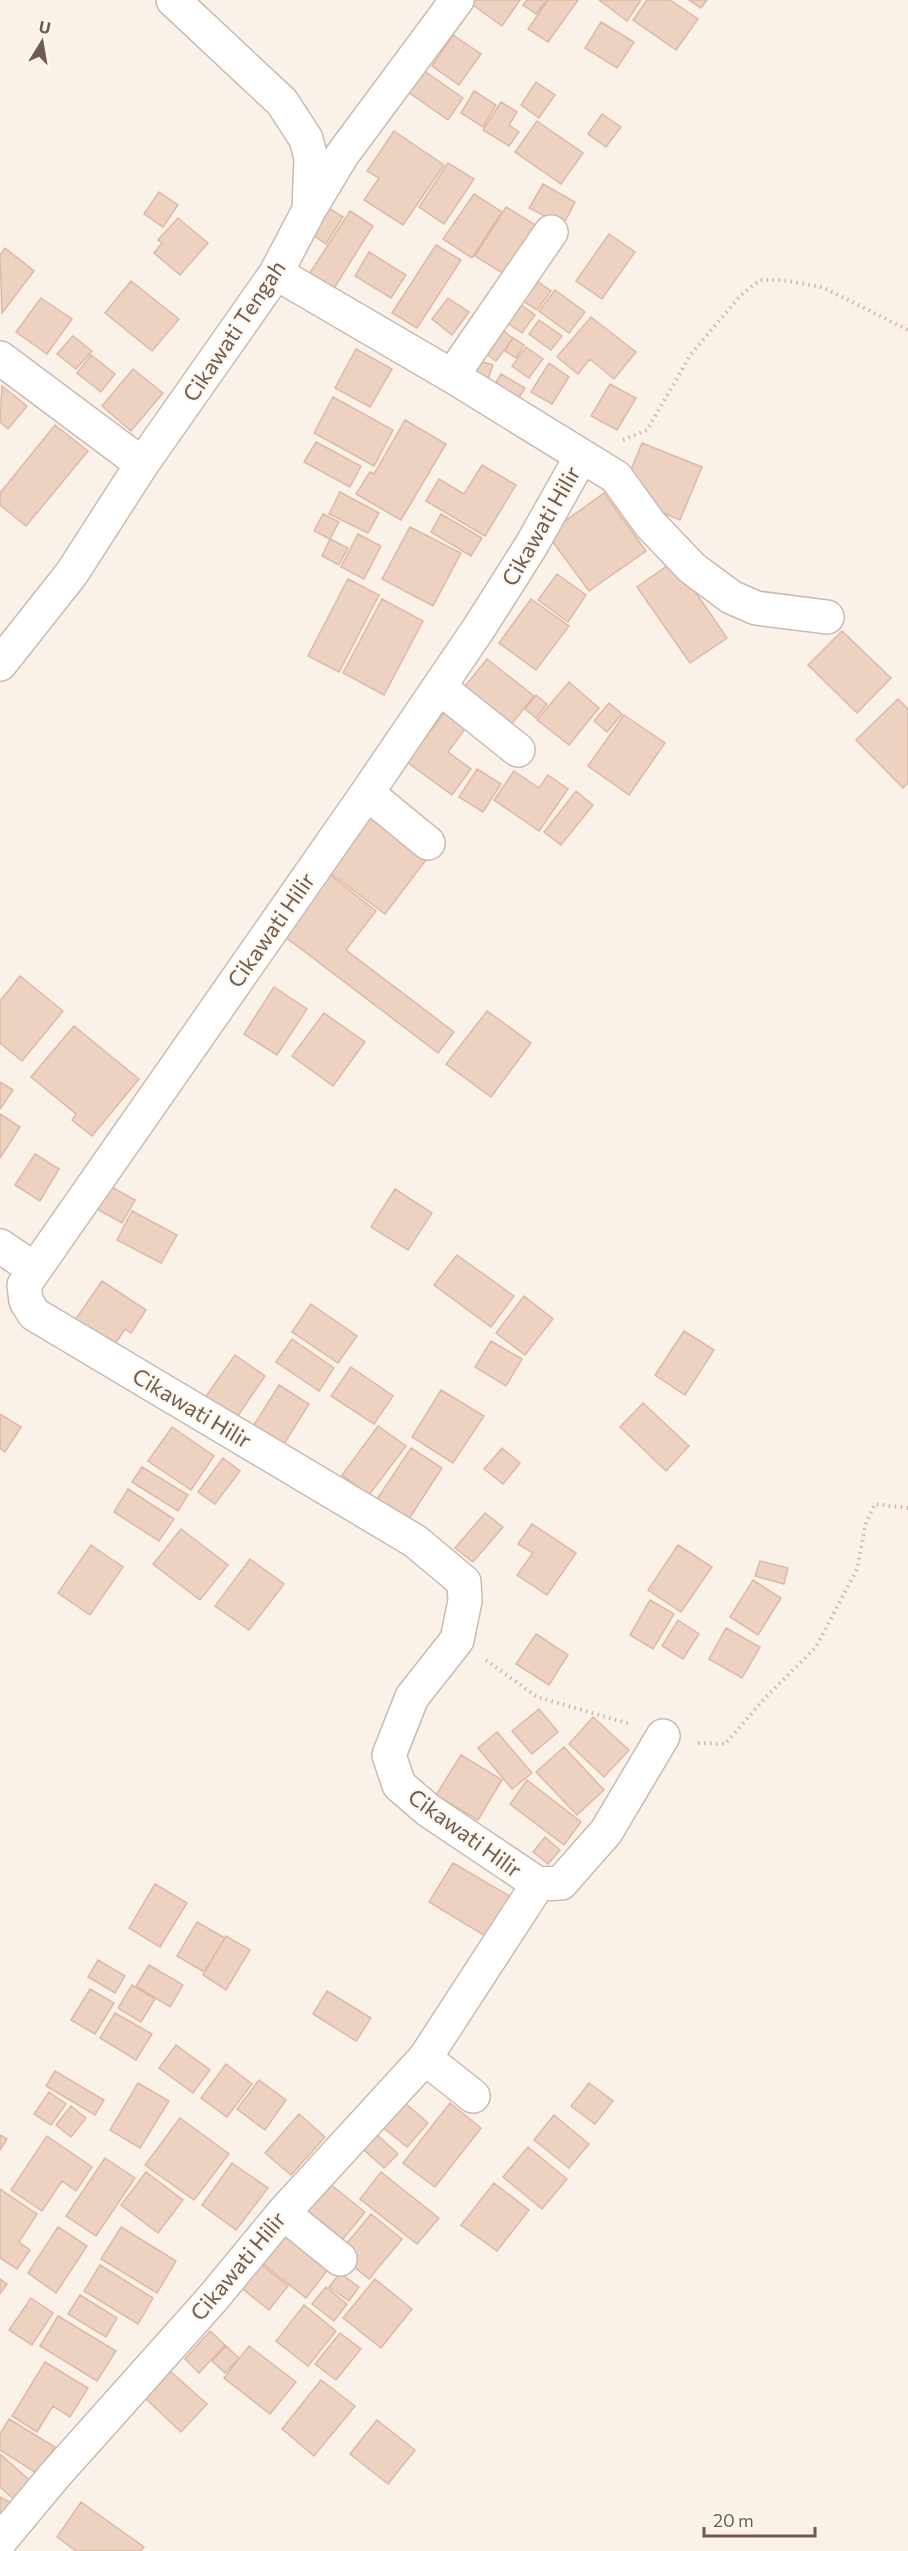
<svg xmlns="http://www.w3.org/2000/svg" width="908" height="2551" font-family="Commissioner,sans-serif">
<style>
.building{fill:#edd2c2;stroke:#deb8a5;stroke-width:1.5}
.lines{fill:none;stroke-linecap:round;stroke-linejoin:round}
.minor-casing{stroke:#cbbaaf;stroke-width:36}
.path{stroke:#d2b5a6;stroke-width:4;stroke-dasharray:1.5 4.5;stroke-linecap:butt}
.minor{stroke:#fff;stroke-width:33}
.labels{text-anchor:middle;stroke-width:4.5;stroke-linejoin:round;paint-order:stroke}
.street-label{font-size:22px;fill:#715a4f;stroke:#fdf7ee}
</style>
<rect width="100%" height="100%" fill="#faf2e8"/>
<path class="building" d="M466,0h54l-18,26z
M527,0h20l-11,14 -13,-9z
M548,0h30l-30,42 -20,-13z
M599,0h42l-14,21z
M647,0h23l28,19 -22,31 -43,-30z
M689,0h18l-6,8z
M601,22l33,20 -17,26 -32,-20z
M453,35l28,19 -22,31 -27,-19z
M416,65l47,33 -15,22 -47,-33z
M536,82l19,13 -16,23 -18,-13z
M474,91l22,14 -13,22 -22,-14z
M501,102l16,10 -8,13 10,7 -10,14 -26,-16z
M602,114l19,13 -15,20 -18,-13z
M537,121l46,32 -22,31 -46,-32z
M394,131l50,34 -41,60 -39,-25 15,-22 -12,-7z
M448,163l26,16 -30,45 -25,-17z
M543,184l32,18 -12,23 -34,-17z
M159,192l19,13 -15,22 -19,-13z
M474,194l28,18 -30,46 -29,-19z
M327,207l16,10 -17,27 -16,-11z
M506,207l39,24 -31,49 -39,-24z
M350,211l23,15 -47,75 -24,-16z
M178,218l30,25 -28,32 -26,-22 8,-10 -4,-3z
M609,234l26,18 -33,47 -26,-18z
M436,245l25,15 -44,68 -25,-15z
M5,248l29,23 -32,42 -2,-58z
M369,252l37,23 -15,23 -36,-22z
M534,279l17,12 -14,19 -17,-11z
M131,281l48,38 -27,32 -47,-38z
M555,290l30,22 -16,21 -30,-22z
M41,298l31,21 -25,35 -31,-22z
M448,298l21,14 -17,23 -20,-16z
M517,302l18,13 -13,18 -19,-13z
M591,317l45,35 -22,27 -24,-20 -12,15 -21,-17z
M539,320l23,16 -11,14 -22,-16z
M494,324l19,14 -17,23 -19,-14z
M73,336l19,15 -16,18 -19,-15z
M513,338l11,7 -8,13 -11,-7z
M526,347l17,12 -14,19 -17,-12z
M356,349l36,20 -22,38 -35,-19z
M91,355l24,19 -14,18 -24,-19z
M473,359l20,6 -7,19 -19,-7z
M549,363l20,14 -17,27 -21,-12z
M133,369l30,24 -32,38 -29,-25z
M501,374l24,14 -12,18 -23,-14z
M610,384l26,14 -19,32 -26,-14z
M2,386l25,20 -19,23 -8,-7z
M333,397l60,33 -19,36 -60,-33z
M405,420l41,24 -45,76 -45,-26 14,-22 4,2z
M55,425l33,26 -62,75 -26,-21v-12z
M316,442l45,24 -11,21 -46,-25z
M642,443l60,24 -22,53 -45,-19 -9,-19z
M482,465l34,20 -31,51 -59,-35 13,-22 25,15z
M340,492l39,21 -11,20 -39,-19z
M604,493l42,58 -57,40 -42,-57z
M323,514l16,8 -9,17 -16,-8z
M441,514l41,24 -11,18 -40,-24z
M410,527l51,26 -28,53 -51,-27z
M358,534l23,12 -17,33 -23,-12z
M330,539l18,9 -9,17 -17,-9z
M674,561l53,77 -37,25 -53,-76z
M557,574l29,21 -18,27 -30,-22z
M348,579l31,16 -40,77 -31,-16z
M382,599l41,22 -39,74 -41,-22z
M531,599l38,27 -33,44 -37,-27z
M842,631l49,47 -34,35 -49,-48z
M487,659l47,37 -25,31 -47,-37z
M569,682l30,26 -30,37 -32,-25z
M536,695l11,9 -11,14 -11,-9z
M898,699l10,10v74l-5,5 -47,-48z
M609,703l13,11 -15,18 -13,-11z
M444,713l21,16 -17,23 23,17 -19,26 -45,-33z
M624,715l41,28 -36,52 -41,-29z
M477,769l24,15 -18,28 -24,-15z
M514,771l25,17 9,-13 20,14 -29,42 -45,-31z
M576,791l17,14 -32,40 -17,-13z
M369,811l60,45 -44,58 -60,-45z
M321,868l55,43 -30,39 108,82 -16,21 -163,-124z
M20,976l43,35 -41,50 -22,-18v-42z
M274,987l33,22 -30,46 -33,-21z
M487,1011l44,32 -40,54 -45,-33z
M324,1013l41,29 -32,44 -41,-30z
M74,1026l65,53 -47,57 -20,-16 4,-6 -45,-37z
M0,1082l13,8 -13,19z
M0,1114l20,13 -20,31z
M35,1154l24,15 -19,32 -25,-16z
M108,1185l27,15 -13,23 -27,-15z
M395,1189l37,24 -24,37 -37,-23z
M132,1211l45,24 -16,28 -44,-23z
M457,1255l57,41 -23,31 -57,-42z
M102,1281l44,29 -15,23 -6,-4 -14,21 -38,-27z
M524,1296l29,23 -28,36 -29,-22z
M311,1304l46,32 -19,27 -46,-31z
M684,1331l30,19 -29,45 -30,-20z
M292,1339l42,29 -15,23 -43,-29z
M491,1341l31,18 -16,27 -31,-19z
M235,1355l30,21 -30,44 -31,-21z
M351,1367l42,29 -19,28 -43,-28z
M279,1385l30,19 -27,43 -30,-19z
M441,1390l43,26 -31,47 -41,-26z
M643,1403l46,43 -23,25 -46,-44z
M0,1414l21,13 -16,25 -5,-4z
M378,1426l28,20 -37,49 -27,-20z
M172,1427l42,29 -23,34 -43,-29z
M411,1448l31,20 -35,54 -32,-20z
M502,1448l18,15 -17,21 -19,-15z
M223,1458l17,13 -25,33 -17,-12z
M142,1467l46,28 -10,16 -46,-29z
M128,1489l46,30 -15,22 -45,-29z
M485,1513l18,14 -30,35 -18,-14z
M532,1524l44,29 -29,42 -30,-20 16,-22 -15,-9z
M181,1529l47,36 -28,35 -47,-36z
M91,1545l32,22 -33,48 -32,-22z
M678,1545l34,22 -31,45 -33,-22z
M250,1559l34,25 -35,46 -34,-24z
M760,1561l28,7 -4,16 -29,-8z
M753,1580l28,18 -23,37 -28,-18z
M650,1600l24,14 -21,35 -23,-14z
M678,1620l21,14 -16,25 -21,-13z
M726,1628l34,19 -18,31 -33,-19z
M536,1634l32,21 -19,30 -33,-21z
M539,1709l19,23 -26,22 -20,-23z
M593,1717l36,33 -25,27 -35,-33z
M497,1732l35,41 -20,16 -34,-41z
M564,1747l40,43 -27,25 -41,-43z
M461,1755l41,25 -24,40 -42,-25z
M527,1780l54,42 -17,23 -54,-41z
M545,1837l15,13 -12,14 -15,-12z
M453,1863l58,34 -24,40 -58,-35z
M155,1884l32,19 -27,44 -31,-19z
M197,1922l28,16 -21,34 -27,-16z
M226,1936l24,14 -24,40 -23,-15z
M98,1960l27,16 -10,17 -27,-16z
M149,1965l34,20 -13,22 -34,-21z
M132,1985l23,14 -14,23 -23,-14z
M90,1989l24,14 -19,31 -24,-14z
M327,1991l44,27 -15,23 -43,-27z
M115,2013l37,21 -16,26 -36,-22z
M176,2045l34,25 -17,23 -34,-25z
M226,2064l26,20 -25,33 -26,-19z
M55,2071l49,29 -9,15 -49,-29z
M259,2080l27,20 -21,30 -28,-21z
M138,2083l31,18 -29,47 -30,-18z
M589,2083l24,18 -18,23 -24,-18z
M49,2092l17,12 -15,21 -17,-11z
M403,2101l25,22 -21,24 -26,-21z
M450,2103l31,25 -46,59 -32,-24z
M71,2106l15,12 -15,19 -15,-12z
M299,2114l26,23 -34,38 -26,-22z
M554,2115l35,29 -20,24 -35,-28z
M180,2118l49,36 -35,46 -49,-35z
M370,2128l28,26 -14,14 -29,-26z
M0,2135l7,4 -7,11z
M47,2136l45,31 -16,24 -14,-10 -20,30 -31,-21z
M528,2147l39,32 -25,30 -39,-32z
M105,2158l30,20 -39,58 -30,-20z
M232,2163l36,25 -32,42 -34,-25z
M146,2172l37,28 -25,33 -37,-28z
M381,2172l58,46 -22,26 -57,-45z
M325,2180l40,32 -22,27 -40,-32z
M494,2183l35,27 -32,41 -36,-26z
M0,2189l37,25 -18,28 11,8 -13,19 -17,-11z
M371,2214l31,25 -33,40 -31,-25z
M58,2227l29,19 -31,47 -28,-20z
M121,2227l55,34 -19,32 -56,-34z
M287,2234l43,33 -24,31 -43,-34z
M259,2263l29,23 -19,24 -29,-23z
M100,2265l53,33 -15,26 -54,-33z
M340,2273l19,14 -10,14 -20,-14z
M0,2279l7,5 -7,10z
M375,2279l37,30 -31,39 -38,-30z
M326,2287l21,17 -13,17 -22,-17z
M80,2295l37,23 -11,19 -38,-23z
M31,2298l22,15 -21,32 -23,-15z
M304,2305l32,26 -28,35 -32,-25z
M58,2316l58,35 -19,30 -57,-35z
M210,2331l15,14 -26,28 -14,-14z
M340,2333l21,16 -25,31 -21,-16z
M226,2346l13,12 -14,15 -13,-12z
M249,2346l47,36 -26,32 -46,-36z
M45,2362l43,26 -18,29 -17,-11 -16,26 -25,-16z
M170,2371l37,33 -26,28 -36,-34z
M321,2380l34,26 -41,50 -32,-27z
M9,2419l46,28 -17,27 -38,-24v-16z
M377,2420l38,30 -27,34 -38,-30z
M0,2454l34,30 -17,18 -17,-15z
M0,2497l10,5 -10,20z
M81,2502l63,45 -3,4h-65l-19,-14z"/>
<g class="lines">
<defs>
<path id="minor" d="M312,205l30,-50 115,-155
M276,273l176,103 164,101 34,47 42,44 39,29 25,11 71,9
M0,358l142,106
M452,376l99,-144
M0,664l72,-91 70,-109 134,-191 33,-63 2,-52 -5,-19 -24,-37 -109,-102
M439,687l79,63
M367,793l61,50
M0,1246l34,23
M538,1884l-110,-74 -29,-25 -10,-30 23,-58 45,-57 8,-39 -1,-19 -49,-41 -381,-227 -8,-13 -2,-16 343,-492 112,-165 52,-82 50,-89
M538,1884l23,-1 45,-51 57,-96
M425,2058l48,38
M283,2213l57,46
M0,2541l55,-66 158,-177 70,-85 142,-155 113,-174"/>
</defs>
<use href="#minor" class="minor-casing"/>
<path class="path" d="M623,440l24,-10 44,-76 50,-59 19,-15h22l40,7 86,43
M486,1660l51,37 93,27
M698,1743l27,1 40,-46 51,-51 41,-78 9,-47 9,-18 33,4"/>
<use href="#minor" class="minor"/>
</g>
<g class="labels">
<g class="street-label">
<text transform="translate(234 331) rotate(-56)" y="8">Cikawati Tengah</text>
<text transform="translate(541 526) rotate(-60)" y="8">Cikawati Hilir</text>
<text transform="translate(271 930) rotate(-55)" y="8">Cikawati Hilir</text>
<text transform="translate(192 1408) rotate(31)" y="8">Cikawati Hilir</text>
<text transform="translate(465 1833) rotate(36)" y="8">Cikawati Hilir</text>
<text transform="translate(238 2266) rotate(-50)" y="8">Cikawati Hilir</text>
</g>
</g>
<g transform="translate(42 42) rotate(11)" stroke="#fdf7ee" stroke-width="4.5" paint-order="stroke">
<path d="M0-4.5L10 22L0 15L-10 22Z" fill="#715a4f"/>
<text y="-9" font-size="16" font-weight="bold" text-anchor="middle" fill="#715a4f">U</text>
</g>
<path d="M704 2527v9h111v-9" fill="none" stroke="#715a4f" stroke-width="3"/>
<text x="713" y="2527" font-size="18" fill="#715a4f" stroke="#fdf7ee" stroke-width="4.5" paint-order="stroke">20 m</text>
</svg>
